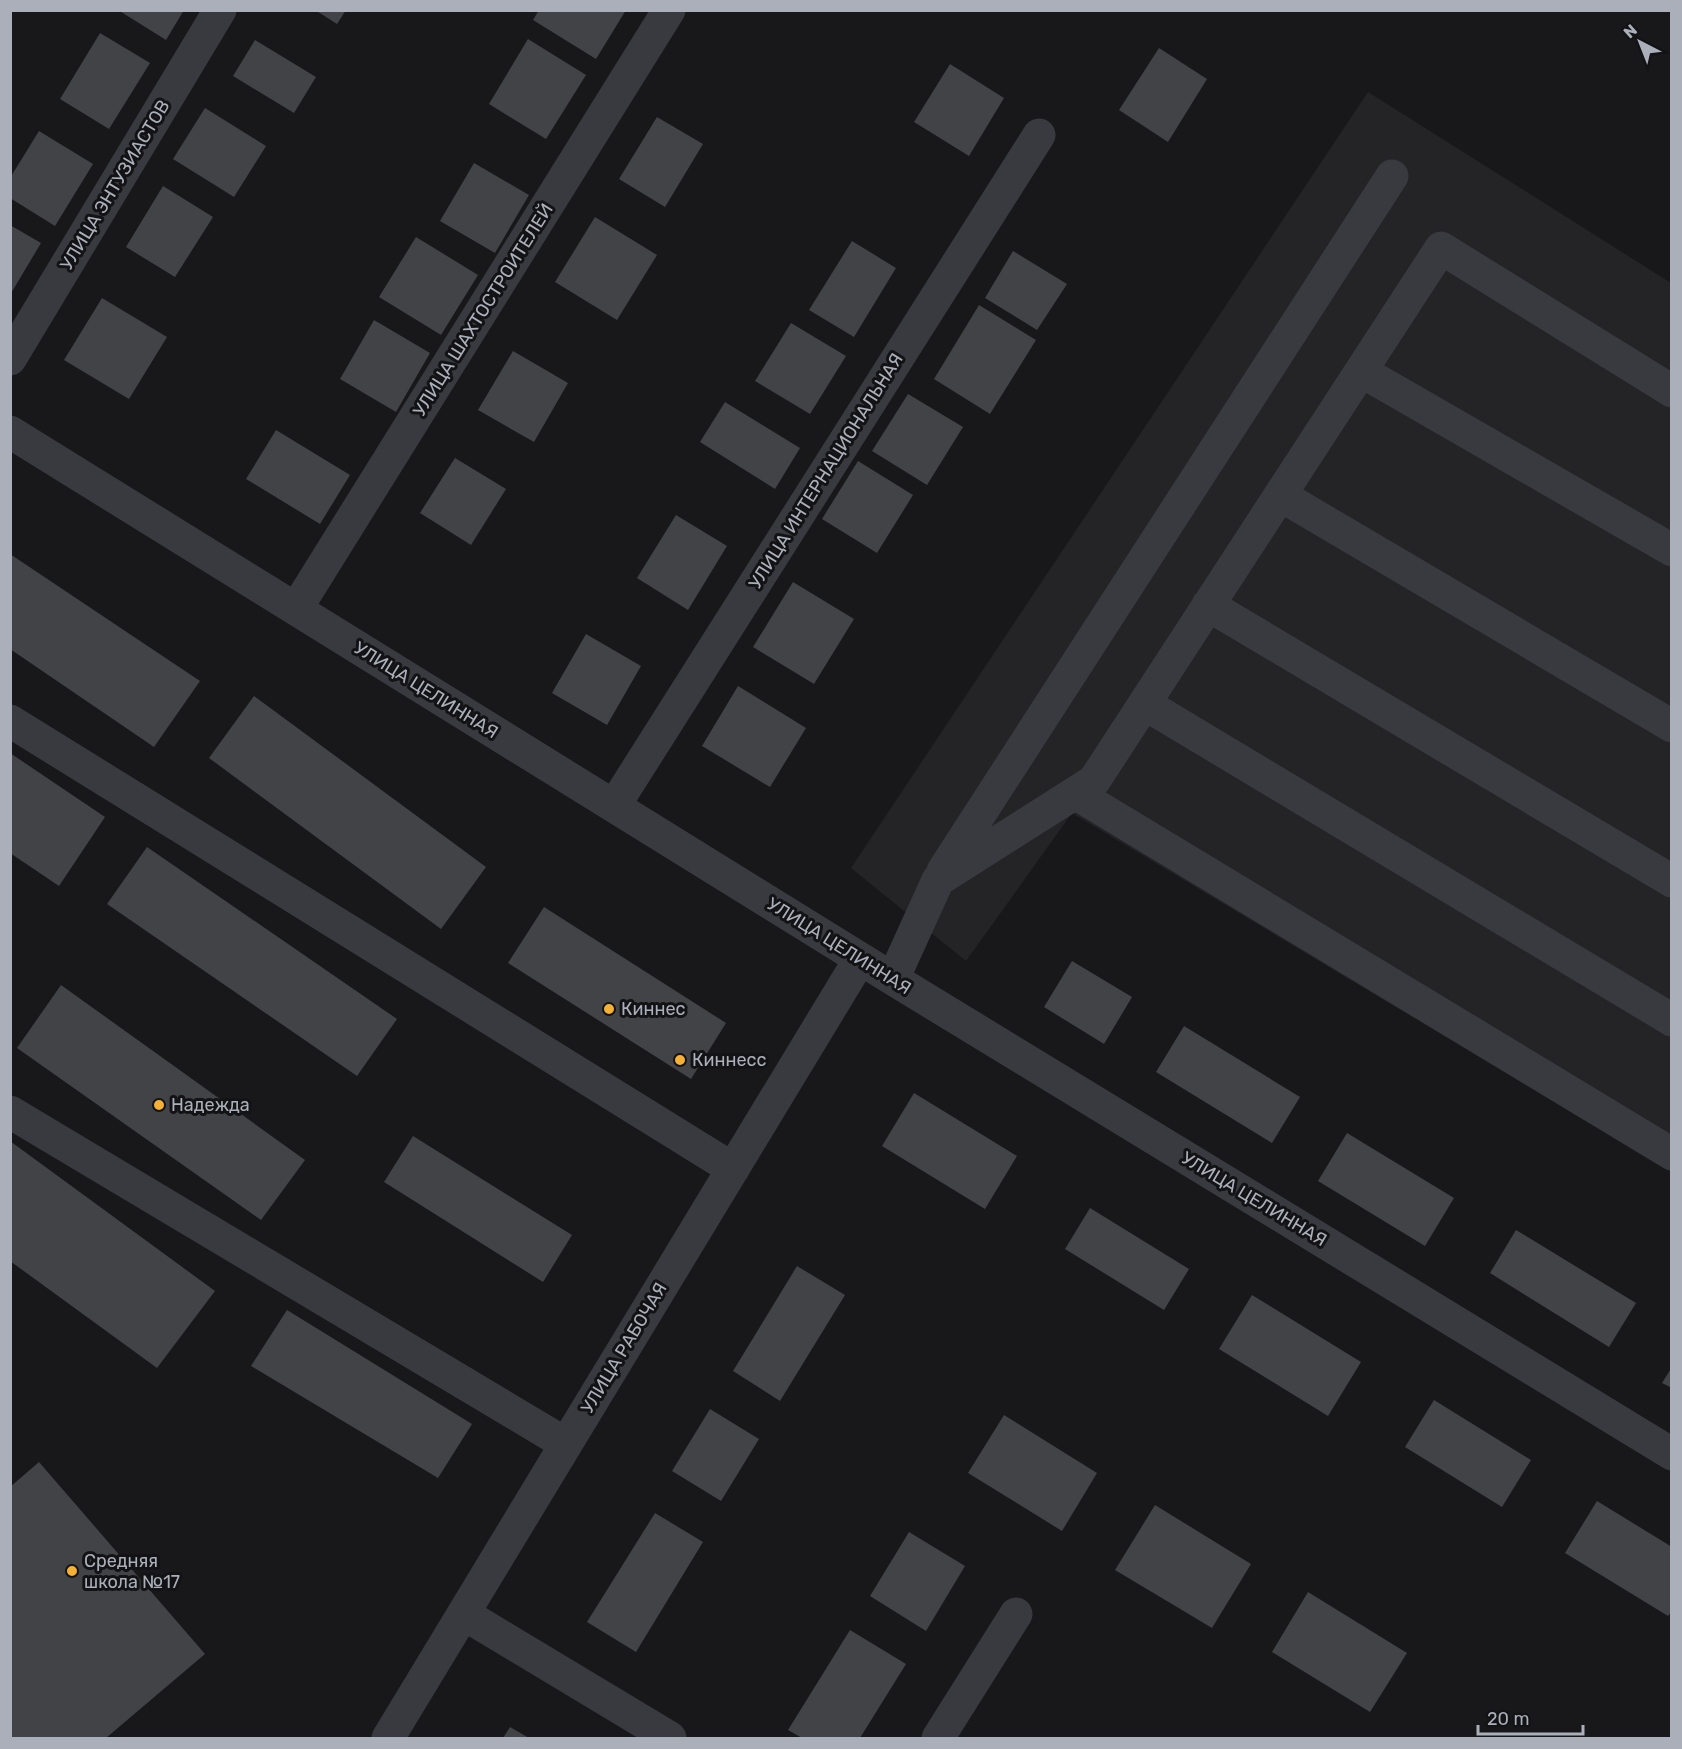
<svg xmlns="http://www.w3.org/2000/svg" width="1682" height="1749" font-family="Rubik,sans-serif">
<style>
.built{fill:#242427}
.building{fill:#424347}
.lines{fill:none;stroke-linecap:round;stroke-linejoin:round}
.minor{stroke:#393a3f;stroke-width:33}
.poi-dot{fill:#f5b135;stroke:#131315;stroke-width:2}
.labels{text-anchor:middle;stroke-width:6;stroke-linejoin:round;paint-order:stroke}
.street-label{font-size:18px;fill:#aaafba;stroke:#131315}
.poi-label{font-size:18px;fill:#aaafba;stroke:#131315;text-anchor:start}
</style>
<rect width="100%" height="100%" fill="#18181a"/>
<path class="built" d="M1368,92l303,191v889l-599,-359 -106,148 -115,-93z"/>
<path class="building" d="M118,10h66l-18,30z
M315,10h31l-9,14z
M539,10h87l-30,49 -63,-39z
M100,33l50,30 -41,66 -49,-30z
M528,39l58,36 -40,64 -57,-35z
M255,40l61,37 -22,36 -61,-37z
M1159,48l48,31 -39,63 -49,-32z
M950,64l54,34 -35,58 -55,-34z
M205,108l61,38 -32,51 -61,-38z
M657,117l46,27 -38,63 -46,-28z
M39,131l54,33 -38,62 -45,-28v-20z
M474,163l55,32 -34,58 -55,-32z
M163,186l50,31 -38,60 -49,-30z
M595,217l62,38 -40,65 -62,-38z
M10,225l31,18 -31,52z
M416,237l62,38 -37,60 -62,-38z
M852,241l44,27 -42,69 -45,-27z
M1013,251l54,33 -30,46 -52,-32z
M102,298l65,39 -38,62 -65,-39z
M979,305l57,35 -46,74 -56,-35z
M374,320l56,33 -34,59 -56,-33z
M791,323l55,33 -36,58 -55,-33z
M513,351l55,32 -34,59 -56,-32z
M908,394l55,33 -36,58 -55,-34z
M725,402l75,46 -25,41 -75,-47z
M276,430l74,45 -30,49 -74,-45z
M455,458l51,31 -35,56 -51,-32z
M858,461l55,34 -36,58 -55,-34z
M676,515l51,31 -39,64 -51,-32z
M10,554l190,127 -46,66 -144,-98z
M793,582l61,37 -40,65 -61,-37z
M586,634l55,32 -34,59 -55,-32z
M738,686l68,42 -36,59 -68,-41z
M254,696l232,171 -45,62 -232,-171z
M10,753l95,64 -46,69 -49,-33z
M147,847l250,172 -40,57 -250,-172z
M544,907l182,116 -35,56 -183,-116z
M1072,961l60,36 -28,47 -60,-37z
M61,985l244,175 -44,60 -244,-172z
M1184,1026l116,71 -28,46 -116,-71z
M914,1093l103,63 -32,53 -103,-63z
M1347,1133l107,65 -29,48 -107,-65z
M413,1136l159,99 -29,47 -159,-100z
M10,1141l205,150 -58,77 -147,-107z
M1090,1208l99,61 -25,41 -99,-61z
M1516,1230l120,73 -27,44 -119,-74z
M797,1266l48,29 -65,106 -47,-30z
M1252,1295l109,67 -33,54 -109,-67z
M287,1310l185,114 -34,54 -187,-112z
M1672,1367v21l-10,-5z
M1434,1400l97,60 -29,47 -97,-60z
M710,1409l49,30 -38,62 -49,-30z
M1004,1415l93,58 -35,58 -94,-58z
M39,1462l166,192 -99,84h-96v-251z
M1597,1501l75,46v64l-4,5 -103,-63z
M1155,1505l96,59 -39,64 -97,-58z
M655,1513l48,29 -67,110 -49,-30z
M909,1532l56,34 -39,65 -56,-35z
M1308,1592l99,61 -37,59 -98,-60z
M850,1630l56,34 -46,74h-58l-14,-8z
M510,1727l19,11h-26z"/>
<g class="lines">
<path class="minor" d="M10,359l210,-349
M1361,371l311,179
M10,432l883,547 779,475
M1280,495l392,231
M1208,605l464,276
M296,609l373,-599
M1145,704l527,316
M10,721l723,448
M1075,793l597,361
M614,806l425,-671
M943,871l449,-695
M893,979l45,-99 156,-99 347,-533 231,143
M10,1112l556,332
M464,1614l206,124
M388,1738l472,-779
M938,1738l78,-124"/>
</g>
<g class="poi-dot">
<circle cx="609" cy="1009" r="6"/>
<circle cx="680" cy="1060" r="6"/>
<circle cx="159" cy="1105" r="6"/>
<circle cx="72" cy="1571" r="6"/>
</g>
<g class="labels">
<g class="street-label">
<text transform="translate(115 185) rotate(-59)" y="6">УЛИЦА ЭНТУЗИАСТОВ</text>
<text transform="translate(483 310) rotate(-58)" y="6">УЛИЦА ШАХТОСТРОИТЕЛЕЙ</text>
<text transform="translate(826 471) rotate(-58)" y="6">УЛИЦА ИНТЕРНАЦИОНАЛЬНАЯ</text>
<text transform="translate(426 690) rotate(32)" y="6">УЛИЦА ЦЕЛИННАЯ</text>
<text transform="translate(839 946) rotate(32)" y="6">УЛИЦА ЦЕЛИННАЯ</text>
<text transform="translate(1254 1199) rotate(31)" y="6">УЛИЦА ЦЕЛИННАЯ</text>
<text transform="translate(624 1348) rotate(-59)" y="6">УЛИЦА РАБОЧАЯ</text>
</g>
<g class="poi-label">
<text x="621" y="1015">Киннес</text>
<text x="692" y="1066">Киннесс</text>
<text x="171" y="1111">Надежда</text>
<text x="84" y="1567">Средняя<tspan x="84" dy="21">школа №17</tspan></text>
</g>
</g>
<rect width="1682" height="1749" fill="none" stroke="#aaafba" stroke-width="24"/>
<g transform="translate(1640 42) rotate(318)" stroke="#131315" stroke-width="4.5" paint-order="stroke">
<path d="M0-4.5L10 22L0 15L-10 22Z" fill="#aaafba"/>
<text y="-9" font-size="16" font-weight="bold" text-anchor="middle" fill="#aaafba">N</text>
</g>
<path d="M1478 1725v9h105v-9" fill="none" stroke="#aaafba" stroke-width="3"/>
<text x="1487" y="1725" font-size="18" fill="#aaafba" stroke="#131315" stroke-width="4.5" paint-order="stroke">20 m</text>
</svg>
